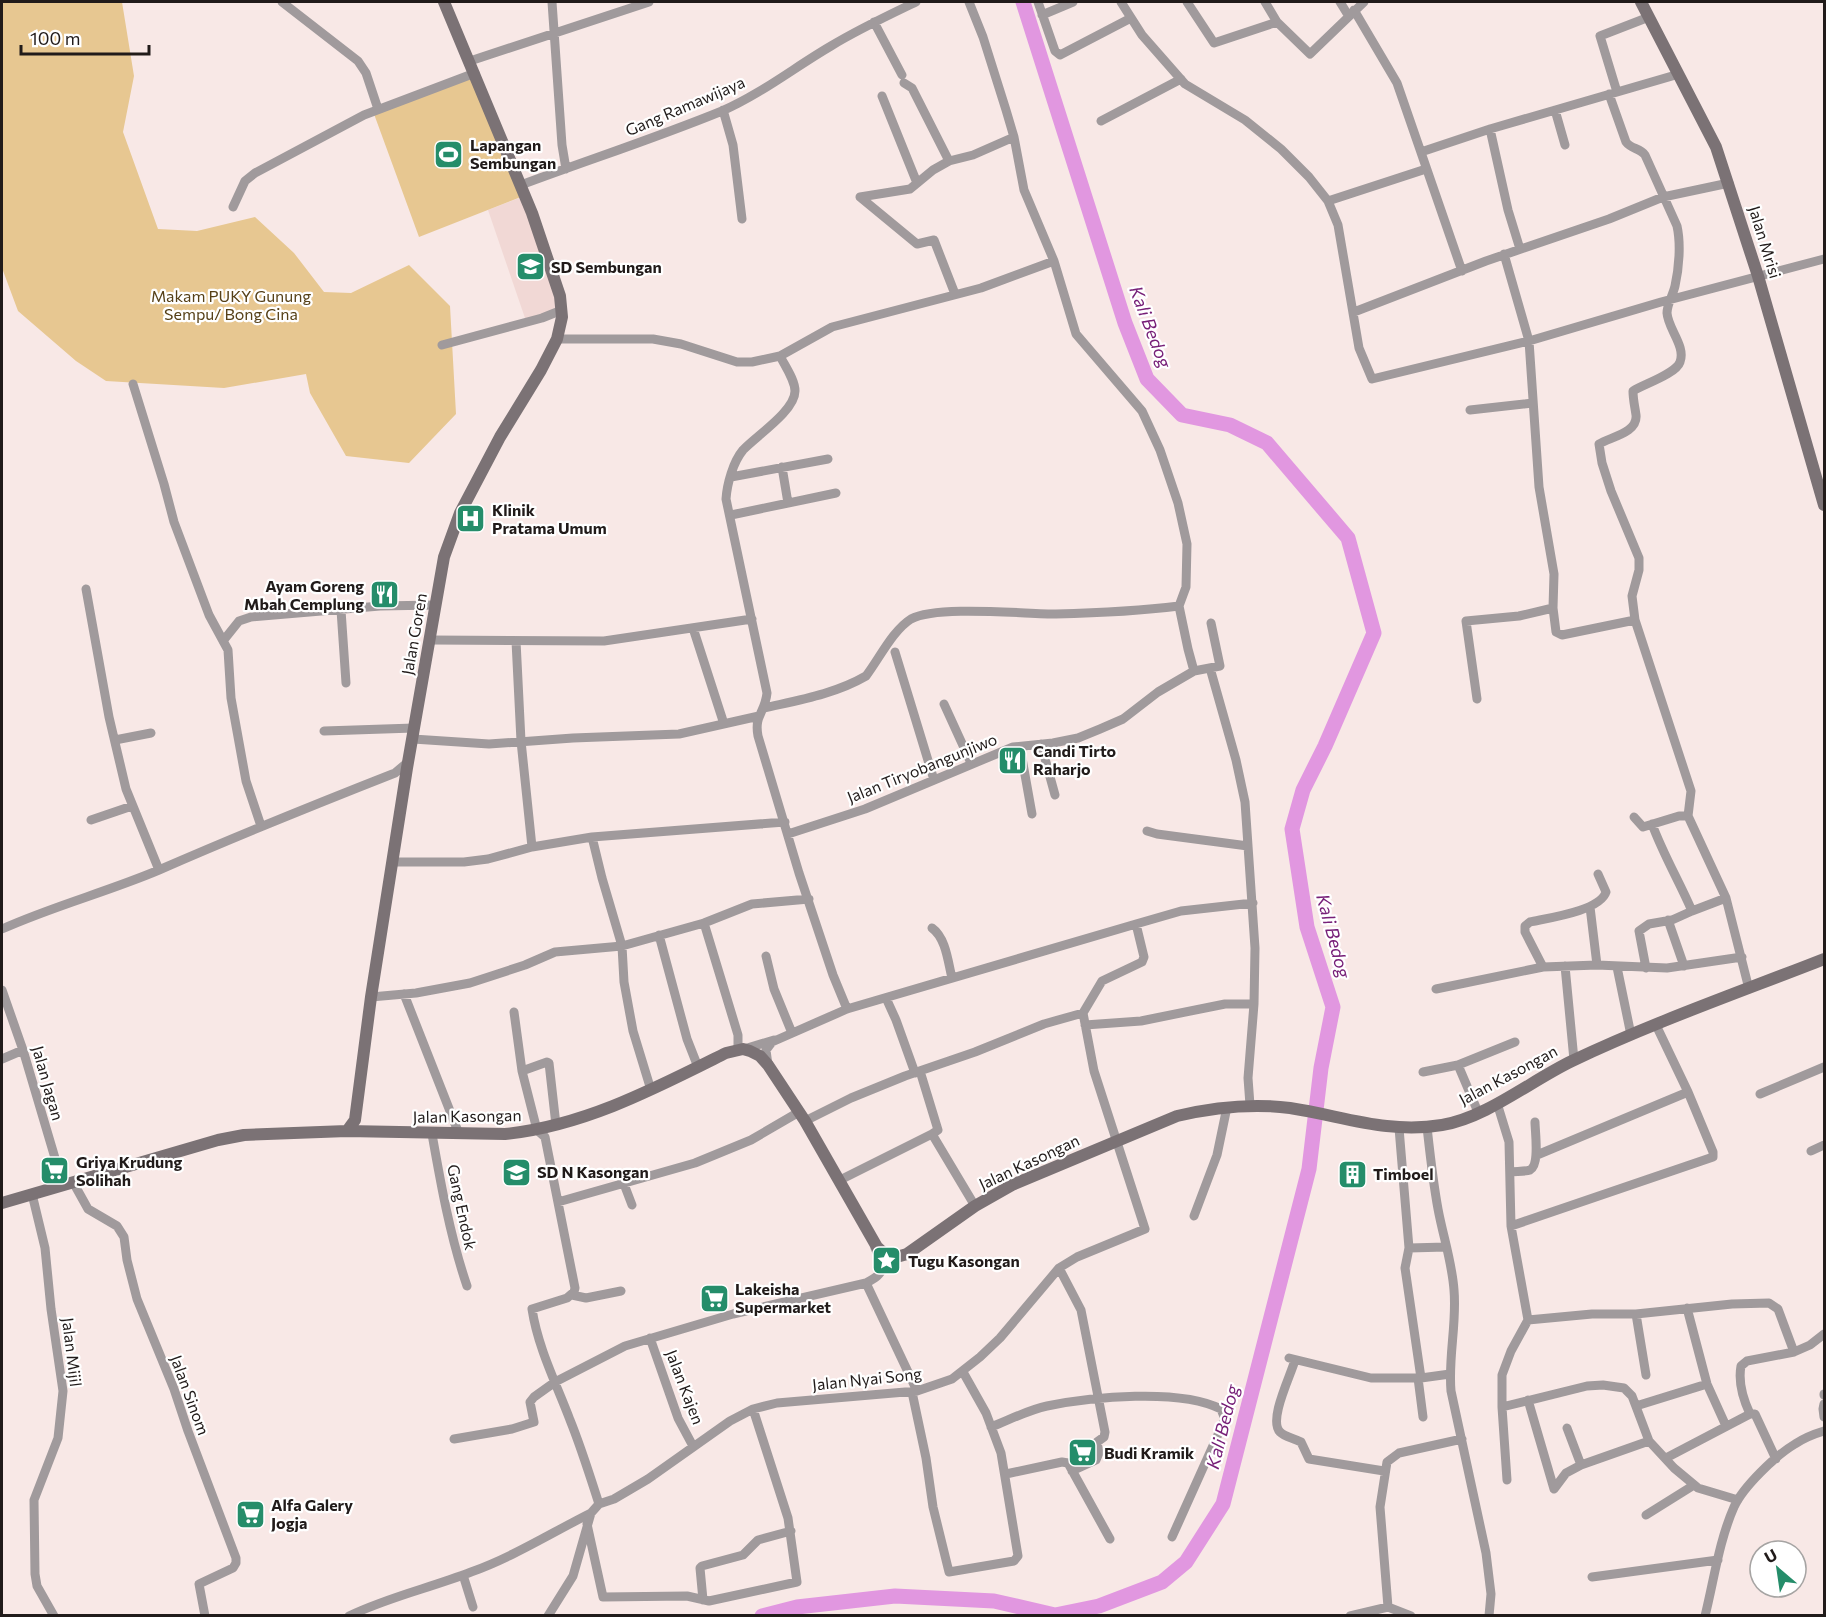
<svg xmlns="http://www.w3.org/2000/svg" width="1826" height="1617" font-family="Commissioner,sans-serif">
<style>
.built{fill:#f1d8d5}
.green{fill:#e7c791}
.lines{fill:none;stroke-linecap:round;stroke-linejoin:round}
.river{stroke:#e197e0;stroke-width:15}
.street{stroke:#a09a9c;stroke-width:9}
.secondary{stroke:#7b7275;stroke-width:12}
.labels{text-anchor:middle;stroke-width:4.5;stroke-linejoin:round;paint-order:stroke}
.street-label{font-size:16px;fill:#211b1a;stroke:#fff}
.poi-label{font-size:16px;font-weight:bold;fill:#211b1a;stroke:#fff;text-anchor:start}
.park-label{font-size:16px;fill:#564017;stroke:#fff}
.water-label{font-size:18px;font-style:italic;fill:#772078;stroke:#fff}
</style>
<rect width="100%" height="100%" fill="#f8e8e6"/>
<path class="built" d="M527,195l39,111 -40,15 -38,-111z"/>
<path class="green" d="M2,2h120l12,74 -11,56 35,97 39,2 58,-14 39,36 30,39 27,1 58,-28 41,41 6,108 -47,49 -63,-7 -36,-63 -4,-19 -82,14 -118,-7 -30,-20 -58,-50 -16,-43z
M476,76l50,119 -107,42 -45,-123z"/>
<g class="lines">
<path class="river" d="M762,1616l35,-9 98,-11 99,5 61,14 44,-9 63,-24 24,-20 37,-58 86,-335 12,-101 12,-61 -26,-80 -15,-98 11,-39 22,-44 49,-113 -26,-95 -81,-95 -37,-18 -48,-10 -35,-36 -22,-56 -102,-321"/>
<path class="street" d="M282,2l76,59 8,12 12,36
M552,2l10,143 4,24
M969,2l14,35 23,73 8,27 10,53 30,71 22,73 66,77 18,39 18,53 9,41 -1,43 -7,19 9,43 6,22
M1038,2l17,49 5,4 71,-37
M1121,2l21,33 43,49 60,36 36,29 28,28 19,24 10,24 21,123 13,31 157,-38 132,-39 163,-43
M1187,2l27,41 63,-21
M1265,2l12,20 33,32 54,-52
M1340,2l8,13
M1354,10l43,73 65,188
M1042,15l31,-13
M874,22l28,53
M470,61l179,-59
M904,83l8,5 37,73
M1617,92l-17,-56 49,-19
M1609,94l17,48c5,7 14,6 19,13l32,71c4,18 2,42 -2,60 -2,9 -8,18 -8,27 1,16 19,33 13,49 -4,12 -36,22 -47,29 0,9 2,16 3,24 2,18 -26,22 -37,29l3,19 9,28 28,67v12l-7,26 3,24 56,171 -3,25 38,82 23,91
M882,96l35,87
M723,110l10,35 9,74
M1555,110l10,35
M1101,121l80,-42
M1490,129l18,81 12,39
M1421,152l69,-23 189,-55
M521,185c67,-25 135,-47 201,-74 39,-17 73,-44 109,-65 28,-17 56,-30 85,-44
M860,197l50,-8 23,-19 16,-9 24,-6 41,-18
M860,197l57,47 17,-4 21,54
M1328,201l98,-32
M233,207l12,-26 10,-8 109,-58 111,-42
M1504,254l25,87 10,146 15,87 -1,34 3,24 6,3 73,-15
M1354,312l132,-51 123,-42 54,-22 66,-14
M557,339h96l28,5 56,18h15l28,-6 52,-29 149,-39 73,-27
M442,345l100,-27 20,-8
M780,356c5,10 15,24 15,35 0,20 -39,45 -52,59 -10,12 -16,34 -17,49l41,194c-2,20 -13,22 -9,43l41,137 34,102 14,34
M133,384l31,100 10,38 35,93 19,35 3,48 15,83 15,45
M1470,410l63,-7
M782,467l6,36
M731,477l97,-18
M731,515l105,-22
M86,589l23,128 17,72 33,81
M341,610l5,73
M693,628l31,96
M431,640l173,1 148,-22
M223,641l16,-20 12,-4 129,-11 56,-1
M516,641l5,100 11,106
M895,652l39,128
M1210,668l26,92 9,42 10,146 -1,56 -6,74 2,27
M1477,699l-11,-78 53,-5 34,-8
M944,704l27,59
M764,708c35,-8 71,-14 102,-32 13,-17 27,-46 45,-57 26,-14 113,-5 145,-5 41,-1 83,-3 123,-8
M324,731l90,-3
M413,739l76,5 84,-6 106,-4 80,-18
M115,740l36,-7
M1041,744l14,51
M1020,747l12,67
M1634,817l9,10 36,-11h9
M91,820l41,-14
M1652,824c11,30 27,57 40,87l34,-13
M1147,831l10,3 91,12
M788,834l77,-25 148,-62 40,-4 25,-5 22,-9 23,-10 35,-27 36,-21 26,-5 -9,-43
M592,837l10,41 20,68 2,36 9,49 18,59
M393,862h71l24,-3 44,-12 60,-10 193,-15
M1590,907l7,58
M1668,920l16,46
M704,923l34,112v15
M932,928c14,10 16,34 20,50
M2,929c51,-23 105,-37 157,-59 78,-34 157,-66 236,-97l13,-11
M659,935l28,104 11,28
M766,956l8,33 18,44
M1565,966l9,94
M1543,967l-18,-35v-6l5,-4c18,-4 70,-11 76,-30l-8,-18
M1617,967l14,68
M1646,968l-7,-37 10,-7 23,-4 20,-9
M1436,989l107,-22 54,-2 70,3 75,-11
M2,990l21,60 40,135
M404,994l55,140
M371,997l45,-4 54,-10 55,-18 30,-13 67,-6 82,-23 48,-19 57,-5
M886,998l10,22 19,53
M514,1012l8,59 15,59 8,7 30,151 -1,4 -7,6 -35,11c6,39 24,74 38,111 11,27 20,56 29,84
M1085,1025l56,-4 84,-17h29
M744,1049l30,-9
M2,1059l21,-9
M768,1065l-2,-15 6,-8 75,-33 289,-85 45,-13 72,-8
M1458,1065l20,47
M522,1071l25,-9 2,1 7,62
M920,1071l18,59 -6,4 43,72
M1423,1072l35,-7 57,-23
M1760,1094l64,-27
M1497,1103l12,39 2,84 17,94 -17,31 -9,24v32l5,73
M805,1121l46,-23 54,-22 70,-24 69,-28 39,-11
M1427,1127c3,27 6,55 11,82 5,27 14,53 16,81 3,34 -6,67 -3,101l35,162 5,41 -2,22
M1399,1128l10,120 -4,20 16,110
M432,1134c9,51 18,102 35,152
M1811,1151l13,-6
M1537,1155l151,-63
M1510,1172c5,-1 15,0 20,-2 10,-5 5,-38 5,-48
M840,1180l92,-46
M73,1182l15,27 29,17 7,11 3,23 10,39 37,90 14,42 48,127v5l-3,5 -34,16 6,32
M624,1184l8,21
M32,1194l13,54 6,61 12,82 -5,47 -24,62 1,74 2,12 17,30
M558,1202l137,-39 56,-23 48,-28
M1194,1216l23,-61 10,-48
M1511,1226l202,-69v-5l-25,-60 -32,-67
M1409,1248l37,-1
M1059,1268l22,42 24,122 -1,5 -7,5 2,11 -3,7 -24,11
M866,1283l51,108
M572,1295l14,3 35,-7
M1687,1308l20,76 19,42
M1636,1314l10,61
M1528,1320l64,-6h44l96,-10 37,-1 9,6 16,43
M650,1338l28,80 15,28
M1289,1358l82,20h50l29,-4
M1295,1360c-4,15 -27,60 -15,72 5,5 14,6 21,10l8,17 75,12
M1418,1378l5,39
M912,1392l14,66 7,49 16,65 65,-11 4,-5 -17,-103 -15,-40 -23,-41
M1824,1394v1
M1528,1400l26,89
M1824,1404l-1,5 1,8
M1636,1406l71,-22
M1502,1407l85,-21 16,-1 21,3 8,8 17,45 25,27 24,20 40,12
M991,1427c18,-7 37,-17 56,-21 44,-9 133,-18 174,3l4,10 -53,118
M1567,1428l14,37 68,-24
M454,1439l58,-10 22,-7 -4,-20 4,-5 21,-15 70,-36 108,-32 133,-31c21,-11 18,-15 9,-35
M1666,1458l84,-44
M1776,1459l-21,-45h-5c-7,-15 -12,-32 -9,-48l6,-5 47,-9 16,-7 14,-11
M1006,1474l56,-12 6,1 42,76
M1554,1489l12,-16 15,-8
M1646,1515l48,-30
M587,1524l16,73 84,-1 22,5 88,-19 -9,-64 -35,-109
M463,1575l10,32
M1592,1577l126,-17
M703,1600l-3,-32 2,-2 41,-11 15,-15 33,-9
M1388,1607l-8,-100 7,-45 12,-9 63,-14
M349,1616c39,-19 81,-28 122,-44 42,-15 80,-39 120,-59
M548,1616l25,-40 18,-63 8,-9 15,-5 34,-20 82,-58 23,-12 24,-6 140,-12 35,-12 28,-22 20,-19 59,-70 18,-11 68,-28 -51,-158 -11,-58 19,-32 40,-19 2,-5 -8,-33
M1350,1616l38,-9 23,9
M1705,1616c9,-36 14,-75 29,-109 9,-20 41,-51 61,-63 9,-6 19,-10 29,-13"/>
<path class="secondary" d="M1641,2l75,145 42,129 66,229
M347,1131l8,-11 16,-123 36,-229 37,-211 16,-44 40,-76 41,-67 16,-31 5,-22 -2,-21 -28,-83 -88,-211
M2,1203l216,-63 26,-5 103,-4 158,3c79,-8 151,-46 221,-81l17,-4 7,2 10,5 8,9 37,56 72,126 10,9h13l7,-2 68,-48 37,-21 165,-69c38,-9 74,-13 113,-8 53,8 97,26 152,17 44,-7 90,-45 130,-64 82,-39 168,-69 252,-102"/>
</g>
<defs>
<symbol id="stadium-square" viewBox="-11 -11 22 22"><rect x="-9" y="-9" width="18" height="18" rx="4" fill="#258d6a" stroke="#fff"/><path d="M0-5a6.5 5 0 1 0 0 10a6.5 5 0 1 0 0-10ZM-3.5-1.8h7v3.6h-7Z" fill="#fff"/></symbol>
<symbol id="school-square" viewBox="-11 -11 22 22"><rect x="-9" y="-9" width="18" height="18" rx="4" fill="#258d6a" stroke="#fff"/><path d="M0-5L7-2L0 1L-7-2ZM-4 1L0 2.5L4 1V4Q0 6-4 4Z" fill="#fff"/></symbol>
<symbol id="hospital-square" viewBox="-11 -11 22 22"><rect x="-9" y="-9" width="18" height="18" rx="4" fill="#258d6a" stroke="#fff"/><path d="M-5-5h3v3.5h4V-5h3V5h-3V1.5h-4V5h-3Z" fill="#fff"/></symbol>
<symbol id="restaurant-square" viewBox="-11 -11 22 22"><rect x="-9" y="-9" width="18" height="18" rx="4" fill="#258d6a" stroke="#fff"/><path d="M-5-6h1v4h1v-4h1v4h1v-4h1v5L-1.5 .5V6h-2V.5L-5-1ZM5-6V6H3V1.5H1.5Q1.5-4 5-6Z" fill="#fff"/></symbol>
<symbol id="supermarket-square" viewBox="-11 -11 22 22"><rect x="-9" y="-9" width="18" height="18" rx="4" fill="#258d6a" stroke="#fff"/><path d="M-6-5.5h2.5l.6 2H6L4.5 2H-2.5L-4.4-4H-6ZM-1.5 3.2a1.3 1.3 0 1 0 .1 0ZM3 3.2a1.3 1.3 0 1 0 .1 0Z" fill="#fff"/></symbol>
<symbol id="building-square" viewBox="-11 -11 22 22"><rect x="-9" y="-9" width="18" height="18" rx="4" fill="#258d6a" stroke="#fff"/><path d="M-4-6H4V6H1V3H-1V6H-4ZM-2.5-4.3h1.7v1.8h-1.7ZM.8-4.3h1.7v1.8H.8ZM-2.5-1h1.7V.8h-1.7ZM.8-1h1.7V.8H.8Z" fill="#fff"/></symbol>
<symbol id="sight-square" viewBox="-11 -11 22 22"><rect x="-9" y="-9" width="18" height="18" rx="4" fill="#258d6a" stroke="#fff"/><path d="M0-6L1.8-2.2L6-1.7L2.9 1.2L3.7 5.4L0 3.3L-3.7 5.4L-2.9 1.2L-6-1.7L-1.8-2.2Z" fill="#fff"/></symbol>
</defs>
<g fill-rule="evenodd">
<use href="#stadium-square" x="432" y="138" width="33" height="33"/>
<use href="#school-square" x="514" y="250" width="33" height="33"/>
<use href="#hospital-square" x="454" y="502" width="33" height="33"/>
<use href="#restaurant-square" x="368" y="578" width="33" height="33"/>
<use href="#restaurant-square" x="996" y="744" width="33" height="33"/>
<use href="#supermarket-square" x="38" y="1154" width="33" height="33"/>
<use href="#school-square" x="500" y="1156" width="33" height="33"/>
<use href="#building-square" x="1336" y="1158" width="33" height="33"/>
<use href="#sight-square" x="870" y="1244" width="33" height="33"/>
<use href="#supermarket-square" x="698" y="1282" width="33" height="33"/>
<use href="#supermarket-square" x="1066" y="1436" width="33" height="33"/>
<use href="#supermarket-square" x="234" y="1498" width="33" height="33"/>
</g>
<g class="labels">
<g class="street-label">
<text transform="translate(685 106) rotate(-23)" y="6">Gang Ramawijaya</text>
<text transform="translate(1765 242) rotate(73)" y="6">Jalan Mrisi</text>
<text transform="translate(414 634) rotate(-80)" y="6">Jalan Goren</text>
<text transform="translate(922 768) rotate(-22)" y="6">Jalan Tiryobangunjiwo</text>
<text transform="translate(1508 1075) rotate(-28)" y="6">Jalan Kasongan</text>
<text transform="translate(48 1083) rotate(74)" y="6">Jalan Jagan</text>
<text transform="translate(467 1116) rotate(-1)" y="6">Jalan Kasongan</text>
<text transform="translate(1029 1162) rotate(-25)" y="6">Jalan Kasongan</text>
<text transform="translate(462 1207) rotate(78)" y="6">Gang Endok</text>
<text transform="translate(72 1352) rotate(83)" y="6">Jalan Mijil</text>
<text transform="translate(867 1379) rotate(-6)" y="6">Jalan Nyai Song</text>
<text transform="translate(685 1387) rotate(69)" y="6">Jalan Kajen</text>
<text transform="translate(190 1395) rotate(70)" y="6">Jalan Sinom</text>
</g>
<g class="poi-label">
<text x="470" y="151">Lapangan<tspan x="470" dy="18">Sembungan</tspan></text>
<text x="551" y="273">SD Sembungan</text>
<text x="492" y="516">Klinik<tspan x="492" dy="18">Pratama Umum</tspan></text>
<text x="364" y="592" text-anchor="end">Ayam Goreng<tspan x="364" dy="18">Mbah Cemplung</tspan></text>
<text x="1033" y="757">Candi Tirto<tspan x="1033" dy="18">Raharjo</tspan></text>
<text x="76" y="1168">Griya Krudung<tspan x="76" dy="18">Solihah</tspan></text>
<text x="537" y="1178">SD N Kasongan</text>
<text x="1373" y="1180">Timboel</text>
<text x="908" y="1267">Tugu Kasongan</text>
<text x="735" y="1295">Lakeisha<tspan x="735" dy="18">Supermarket</tspan></text>
<text x="1104" y="1459">Budi Kramik</text>
<text x="271" y="1511">Alfa Galery<tspan x="271" dy="18">Jogja</tspan></text>
</g>
<g class="park-label">
<text x="231" y="302">Makam PUKY Gunung<tspan x="231" dy="18">Sempu/ Bong Cina</tspan></text>
</g>
<g class="water-label">
<text transform="translate(1150 327) rotate(69)" y="6">Kali Bedog</text>
<text transform="translate(1333 936) rotate(75)" y="6">Kali Bedog</text>
<text transform="translate(1223 1427) rotate(-76)" y="6">Kali Bedog</text>
</g>
</g>
<rect width="1826" height="1617" fill="none" stroke="#211b1a" stroke-width="6"/>
<g transform="translate(1778 1569) rotate(331)"><circle r="28" fill="#ffffff" stroke="#a6a4a3" stroke-width="1.5"/>
<path d="M0-4.5L10 22L0 15L-10 22Z" fill="#258d6a"/>
<text y="-9" font-size="16" font-weight="bold" text-anchor="middle" fill="#211b1a">U</text>
</g>
<path d="M21 45v9h128v-9" fill="none" stroke="#211b1a" stroke-width="3"/>
<text x="30" y="45" font-size="18" fill="#211b1a" stroke="#ffffff" stroke-width="4.5" paint-order="stroke">100 m</text>
</svg>
